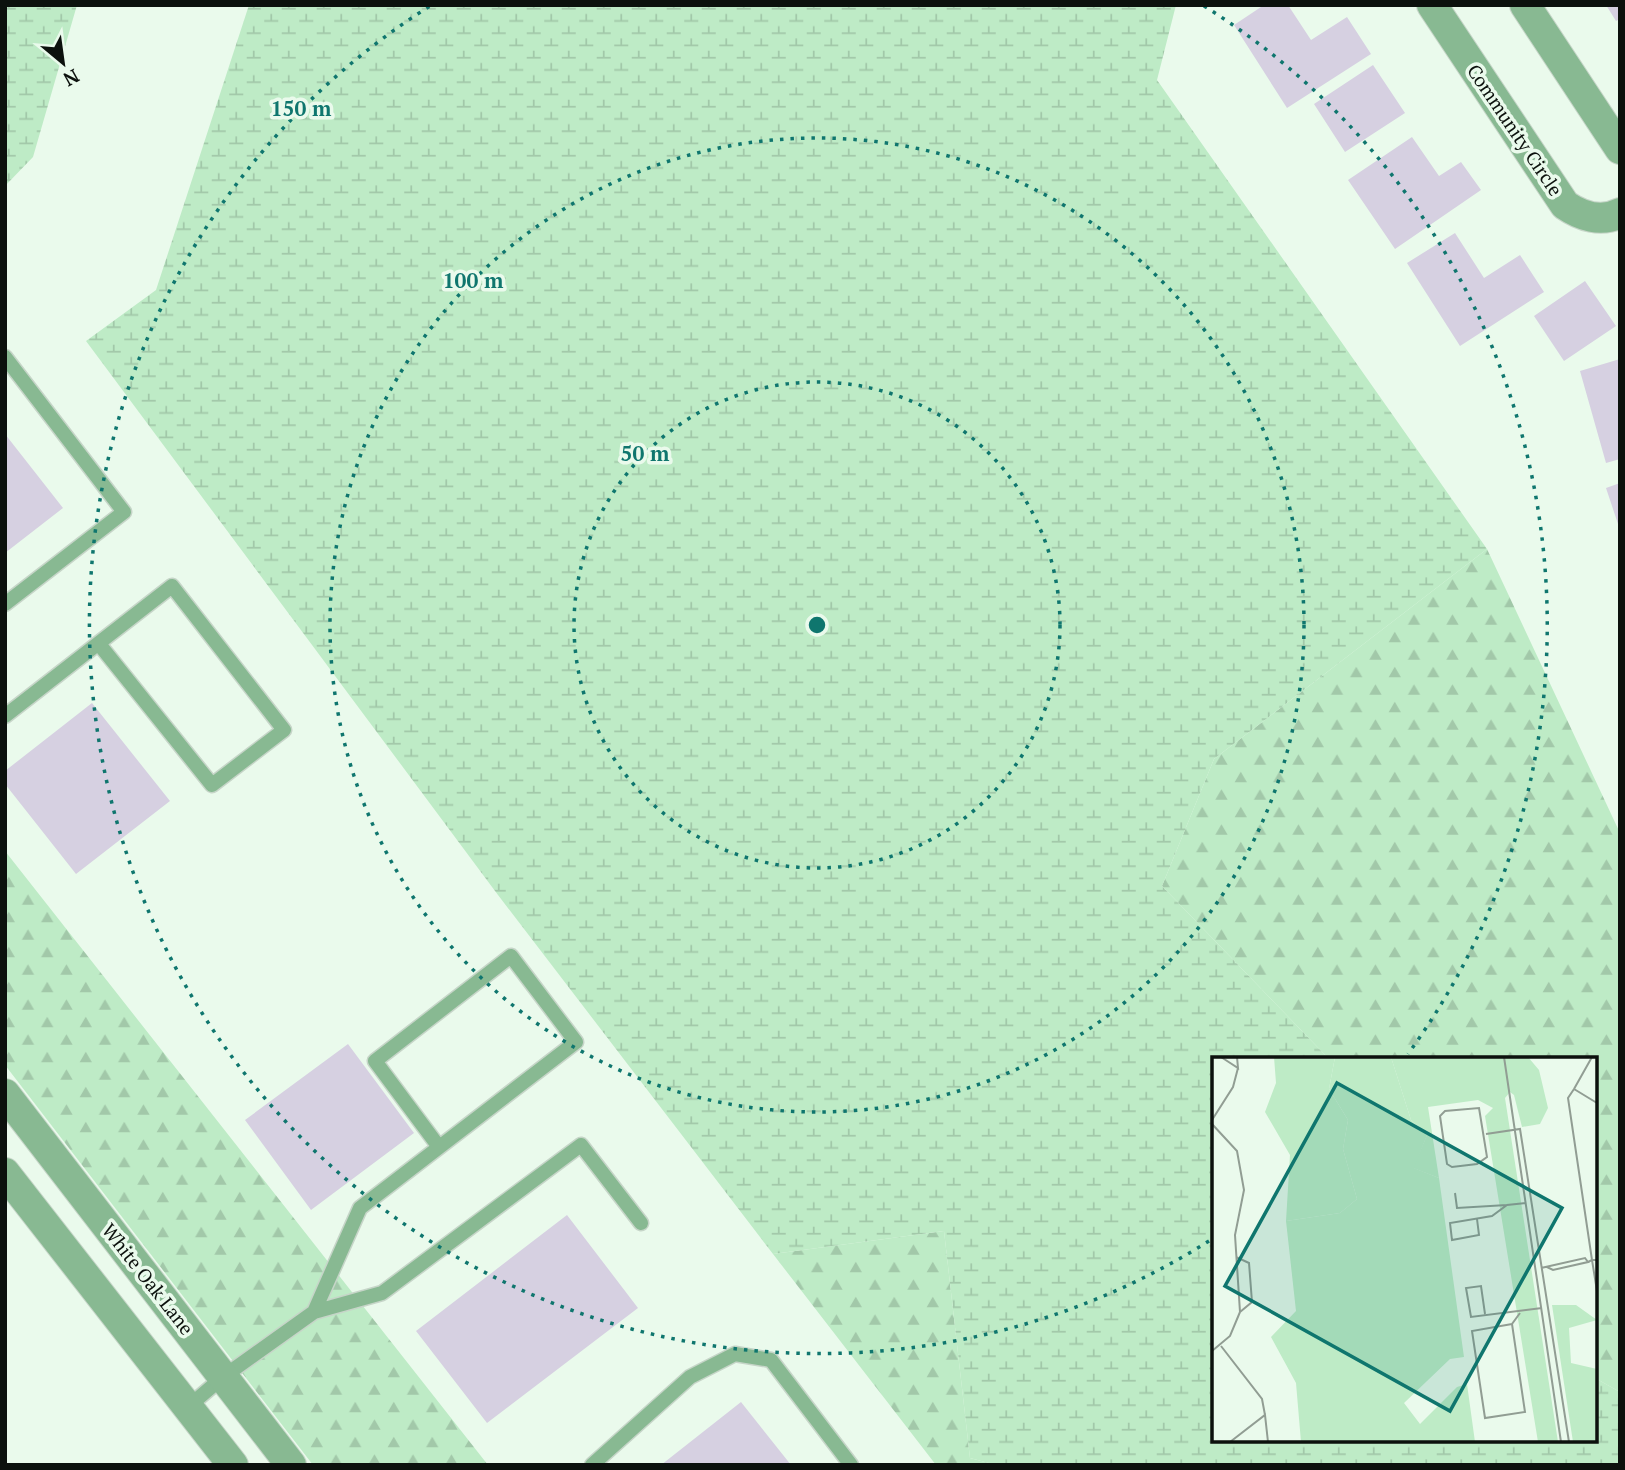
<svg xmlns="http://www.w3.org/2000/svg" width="1625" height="1470" font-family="'PT Serif',serif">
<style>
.forest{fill:url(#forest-firs)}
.wetland{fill:url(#wetland-marsh)}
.building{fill:#d6d0e1}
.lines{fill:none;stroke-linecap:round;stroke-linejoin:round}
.lane-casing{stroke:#c6d5c8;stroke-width:17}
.street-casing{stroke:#c6d5c8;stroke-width:32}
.lane{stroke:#88b992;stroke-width:14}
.street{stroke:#88b992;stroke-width:30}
.ring{fill:none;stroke:#0f766e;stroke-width:3.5;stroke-dasharray:3.5 7}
.labels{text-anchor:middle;stroke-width:7;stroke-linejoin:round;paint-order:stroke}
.street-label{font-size:19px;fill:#0c110d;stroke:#eafaec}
.inset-road{fill:none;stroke:#919d93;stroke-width:2}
.view{fill:#0f766e;fill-opacity:0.15;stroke:#0f766e;stroke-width:3.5}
.inset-edge{fill:none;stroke:#0c110d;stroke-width:3.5}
.centre{fill:#0f766e;stroke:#eafaec;stroke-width:3.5}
.ring-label{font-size:21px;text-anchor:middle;font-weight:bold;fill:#0f766e;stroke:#eafaec;stroke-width:7;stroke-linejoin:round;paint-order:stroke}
</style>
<defs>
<pattern id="forest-firs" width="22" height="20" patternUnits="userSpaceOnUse" patternTransform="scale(1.75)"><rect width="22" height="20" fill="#beebc6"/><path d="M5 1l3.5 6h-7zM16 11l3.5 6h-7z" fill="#a2c8a9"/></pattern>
<pattern id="wetland-marsh" width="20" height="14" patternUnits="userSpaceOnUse" patternTransform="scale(1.75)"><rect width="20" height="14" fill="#beebc6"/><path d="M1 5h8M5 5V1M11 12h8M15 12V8" fill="none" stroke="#a2c8a9"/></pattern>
</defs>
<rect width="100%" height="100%" fill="#eafaec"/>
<path class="forest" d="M1487,549l133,284v559l-25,-14v-319h-266l-167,-173 52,-127z
M5,851l483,614h-175l-308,-400z
M944,1231l26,227 26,7h-60l-163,-211z"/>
<path class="wetland" d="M5,5h72l-44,152 -28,29z
M249,5h927l-19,75 330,469 -273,210 -52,127 167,173h-115v381h381v-62l25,14v73h-624l-26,-7 -26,-227 -171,23 -275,-359 -412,-554 70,-51z"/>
<path class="building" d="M1264,5h24l23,35 36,-23 24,37 -84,54 -53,-83z
M1606,5h14v14l-4,2z
M1373,65l32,48 -60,39 -31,-48z
M1412,137l27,39 22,-14 20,28 -86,59 -47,-69z
M1455,233l29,45 36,-23 24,37 -84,54 -53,-83z
M1585,281l31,45 -52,35 -30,-45z
M1620,359v100l-14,4 -26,-92z
M5,434l58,74 -58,45z
M1620,483v44h-1l-13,-39z
M92,703l78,98 -94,73 -71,-90v-13z
M348,1044l66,89 -103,77 -66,-90z
M567,1215l71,93 -151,115 -71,-92z
M741,1402l50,63h-130z"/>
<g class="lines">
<defs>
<path id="lane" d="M5,357l119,155 -119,92
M5,716l167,-130 112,144 -72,55 -113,-141
M314,1312l68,-19 199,-148 60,78
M188,1407l35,-30 91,-65 46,-104 216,-166 -65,-86 -136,105 64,86
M592,1465l98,-88 45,-23 36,6 80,105"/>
<path id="street" d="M1432,5l133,200c16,11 36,18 55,8
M1525,5l95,144
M5,1094l286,371
M5,1173l228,292"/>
</defs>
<use href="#lane" class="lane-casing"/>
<use href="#street" class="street-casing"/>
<use href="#lane" class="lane"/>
<use href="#street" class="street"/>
</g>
<g class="ring">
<circle cx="817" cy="625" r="243"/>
<circle cx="817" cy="625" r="487"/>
<path d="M1209 1241A730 730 0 1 1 430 6M1204 6A730 730 0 0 1 1408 1054"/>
</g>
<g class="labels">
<g class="street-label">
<text transform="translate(1515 130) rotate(56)" y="7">Community Circle</text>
<text transform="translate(148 1279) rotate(52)" y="7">White Oak Lane</text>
</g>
</g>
<g transform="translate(1212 1057)">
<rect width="385" height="385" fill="#eafaec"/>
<path d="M62,0h61l-6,32 19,31 -5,29 14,50 -17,14 -54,8 4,-66 -25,-43 11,-29zM179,0h137l11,13 9,38 -8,16 -18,3 -8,-32 -4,-3 -5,6 53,344h-20l-53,-326 8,-8 -15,-8 -50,7 11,71 -26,-10 14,-33 -16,-15zM340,248h24l21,15 -28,8 2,35 26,6v72l-24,1z" fill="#beebc6"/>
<path d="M123,0h56l20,63 16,15 -13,33 25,10 25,179 -14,2 -46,44 16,21 37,-37 10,-3 8,58h-174l-5,-59 -25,-46 25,-26 -10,-90 54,-8 17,-14 -14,-50 5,-29 -19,-31z" fill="#beebc6"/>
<path class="inset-road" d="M9,0l17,11 -1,-11M292,0l57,385M362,32l18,-32M267,51l8,49 -10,7 -25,3 -5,-3 -7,-48 5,-5zM0,63l21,-33 5,-19M0,67l25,27 7,39 -9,45 5,77 -10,24 -18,15M274,77l34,-5 49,313M243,136l2,15 50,-3M265,162l2,16 -27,5 -2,-17 42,-7 15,-11 19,-2M24,200l13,6 3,39 -12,10M385,203h-5l5,31M376,205l4,-2 -24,-162 6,-9 23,14M329,211l44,-10 3,4 -35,8 -6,-3M273,257l-4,-28 -15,2 5,29 71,-9M300,267l-40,7 13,87 40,-6 -13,-88 8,-11M9,289l41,53 3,16M18,385l35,-27 3,27"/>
<path class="view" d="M125,26l225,125 -112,203 -225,-125z"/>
<rect width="385" height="385" class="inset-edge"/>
</g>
<circle cx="817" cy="625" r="10" class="centre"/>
<g class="ring-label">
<text x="301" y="116">150 m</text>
<text x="473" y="288">100 m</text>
<text x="645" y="461">50 m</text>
</g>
<rect width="1625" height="1470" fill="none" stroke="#0c110d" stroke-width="14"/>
<g transform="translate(63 63) rotate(151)" stroke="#eafaec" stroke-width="5" paint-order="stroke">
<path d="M0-5L12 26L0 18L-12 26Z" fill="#0c110d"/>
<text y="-10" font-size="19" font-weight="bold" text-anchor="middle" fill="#0c110d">N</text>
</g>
</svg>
